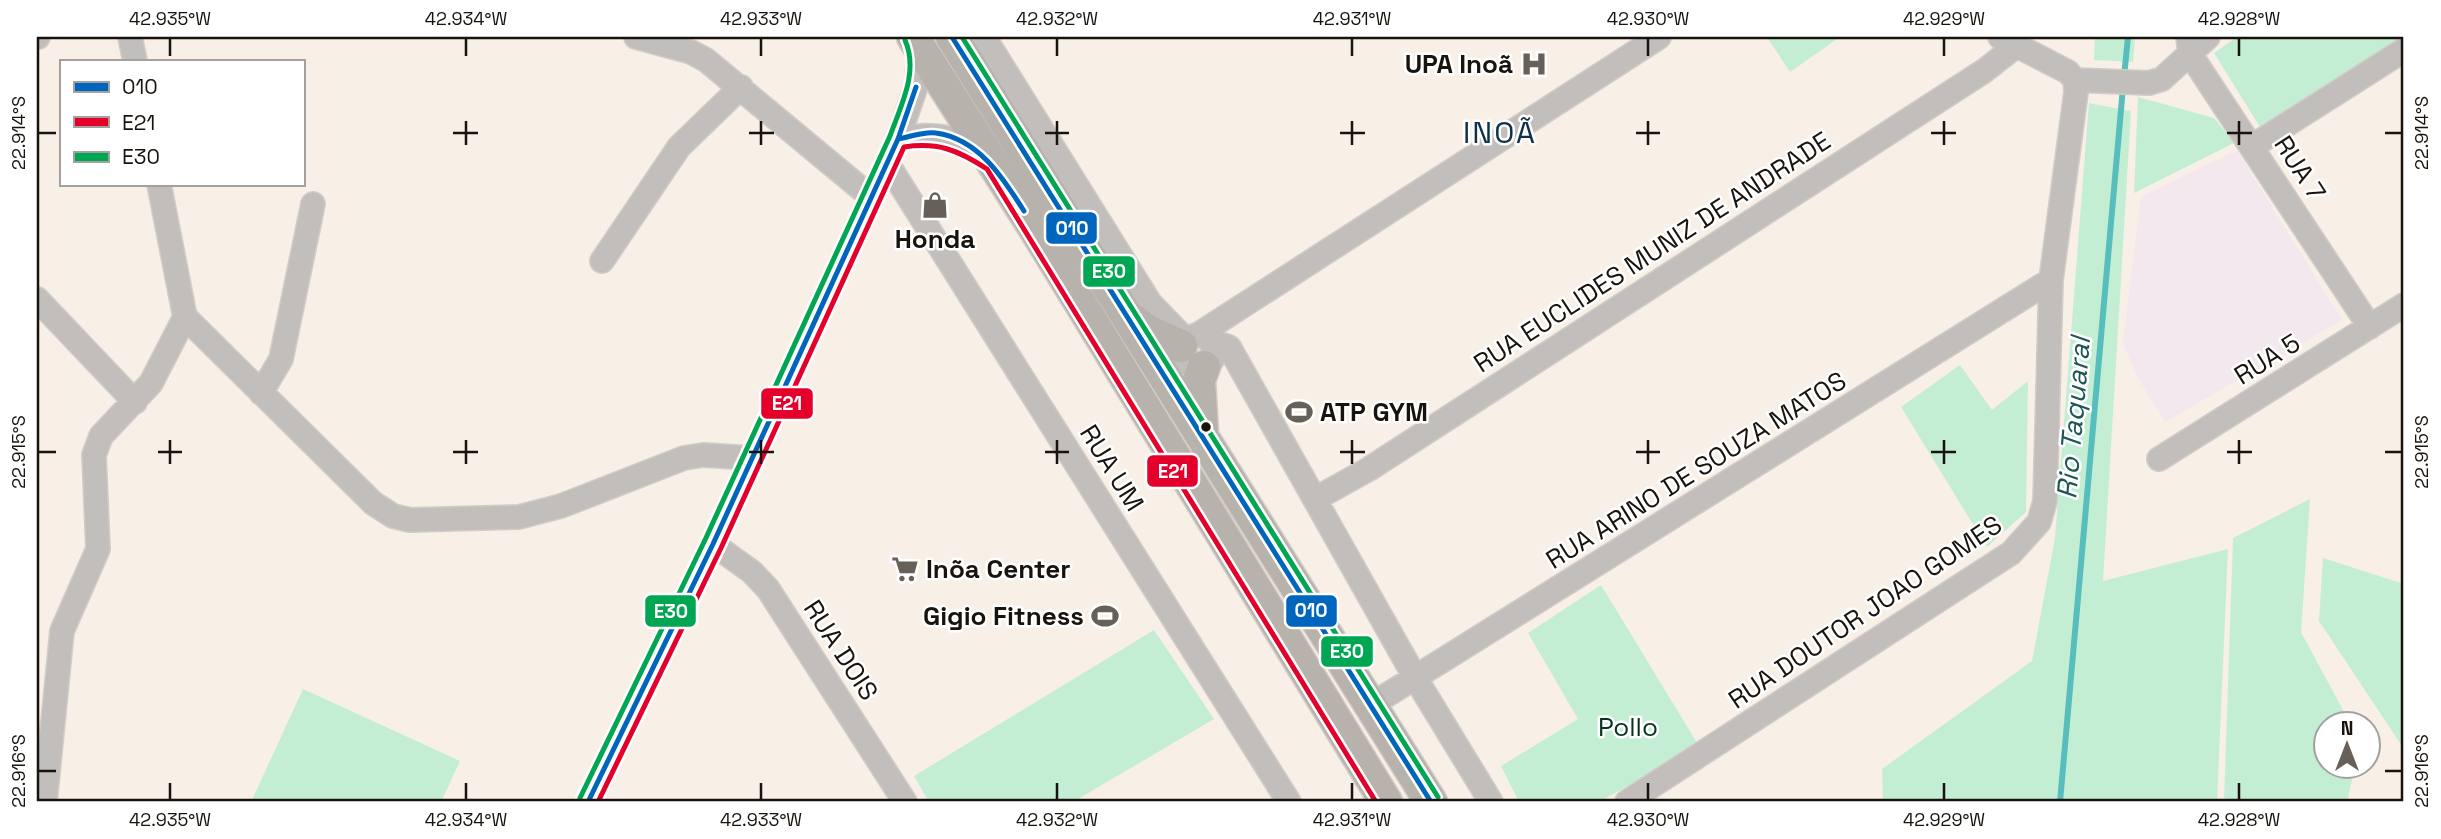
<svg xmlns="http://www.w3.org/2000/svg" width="2441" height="839" font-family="'Space Grotesk',sans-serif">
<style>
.education{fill:#f4e8ef}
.green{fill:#c4eed4}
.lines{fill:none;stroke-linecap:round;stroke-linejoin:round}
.stream{stroke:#58bebd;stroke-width:6}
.minor-casing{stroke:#d3ccc6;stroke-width:26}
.highway-casing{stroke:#d3ccc6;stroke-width:35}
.minor{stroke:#c2bebb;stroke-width:23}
.highway{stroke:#b7b2ac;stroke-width:32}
.bus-1-casing{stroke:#fff;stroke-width:10}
.bus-2-casing{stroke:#fff;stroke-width:10}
.bus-3-casing{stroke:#fff;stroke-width:10}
.bus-1{stroke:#0065bd;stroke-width:5}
.bus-2{stroke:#e4002b;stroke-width:5}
.bus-3{stroke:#00a651;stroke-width:5}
.ticks{fill:none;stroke:#19130d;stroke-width:2.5}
.bus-dot{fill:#19130d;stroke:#fff;stroke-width:2.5}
.labels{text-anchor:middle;stroke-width:5;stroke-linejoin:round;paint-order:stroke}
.poi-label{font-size:26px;font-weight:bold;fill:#19130d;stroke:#fff;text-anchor:end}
.street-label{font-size:26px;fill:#19130d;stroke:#fff}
.park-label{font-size:26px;fill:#063220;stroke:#fff}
.water-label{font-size:28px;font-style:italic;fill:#1d5454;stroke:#fff}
.quarter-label{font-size:30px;letter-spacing:2px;fill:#0c3149;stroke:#fff}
.line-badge{stroke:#fff;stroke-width:2.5}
.badge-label{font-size:19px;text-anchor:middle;font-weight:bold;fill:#fff}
.neatline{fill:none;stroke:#19130d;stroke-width:2.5}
.ticks-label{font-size:18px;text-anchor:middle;fill:#19130d}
</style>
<rect width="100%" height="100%" fill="#f8efe7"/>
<path class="education" d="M2237,150l105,170 -177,102 -29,-47 -13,-32 18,-146z"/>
<path class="green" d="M1767,37h73l-50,35z
M2095,37h40l-2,25 -39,-2z
M2237,37h165l-142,90 -46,-74z
M2138,97l76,21 20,25 -100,50z
M2089,103l42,8 -28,470 125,-32 -11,253h-334l-1,-33 150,-108 23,-123z
M1960,365l32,45 36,-29 -2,131 -39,35 -86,-140z
M2310,499l-9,133 49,91 -24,1v42h29l-8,36h-123l9,-264z
M2323,558l81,26v165l-85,-128z
M1601,585l98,161 -100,56h-80l-18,-36 77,-47 -50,-86z
M1154,630l60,89 -141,83h-144l-15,-26z
M303,689l157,72 -19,41h-190z"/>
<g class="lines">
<path class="stream" d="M2124,77l4,-40
M2060,802l63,-715"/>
<defs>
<path id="minor" d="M37,37h1
M130,37l5,24
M636,37l55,15 15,8 165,137
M984,37l166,266 35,36
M2188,37l2,17 180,273
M2075,80l74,3 13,-4 46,-42
M898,139c42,-7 52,-4 88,19
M2253,146l151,-96
M887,163l402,639
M159,184l26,133 188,186 20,13 17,4 109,-3 42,-11 123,-48 19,-3 49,3
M602,261l77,-114 62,-60
M37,299l98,103
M1199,334l13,7 2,15 -3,6 -14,6c-15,-4 -20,-15 -12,-29l14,-5 460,-297
M1212,341l17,6 187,332 75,123
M261,393l20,-34 32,-155
M2159,459l245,-154
M1315,499l54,-30 615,-398 32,-25
M713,544l39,28 16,17 137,213
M1371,705l680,-425
M45,802l17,-171 36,-82 -4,-94 7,-19 50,-53 34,-66
M588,802l125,-258 185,-405 19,-56 2,-37
M1627,802l384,-249 28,-31 6,-21 6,-221 25,-188 -1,-12 -7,-8 -68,-35"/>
<path id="highway" d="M913,37l122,192 351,573
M952,37l479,765
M1133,320l16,12 32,14
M1202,431l-3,-51 5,-13"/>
</defs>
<use href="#minor" class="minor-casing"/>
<use href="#highway" class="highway-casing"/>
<use href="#minor" class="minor"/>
<use href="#highway" class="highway"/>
<defs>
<path id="bus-1" d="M952,37l479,765
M898,139c12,-2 26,-8 38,-6 43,6 67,45 88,78
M588,802l125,-258 185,-405 18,-52"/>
<path id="bus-2" d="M598,802l123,-254 183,-401c34,-5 54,3 83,22l389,633"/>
<path id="bus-3" d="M962,37l476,760
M580,798l125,-258 185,-404c11,-31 29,-64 15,-96"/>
</defs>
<use href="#bus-1" class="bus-1-casing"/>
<use href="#bus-2" class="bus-2-casing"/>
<use href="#bus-3" class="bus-3-casing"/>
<use href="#bus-1" class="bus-1"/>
<use href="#bus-2" class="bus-2"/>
<use href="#bus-3" class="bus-3"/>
</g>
<path class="ticks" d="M170,38v18M466,38v18M761,38v18M1057,38v18M1352,38v18M1648,38v18M1944,38v18M2239,38v18M466,121v24M761,121v24M1057,121v24M1352,121v24M1648,121v24M1944,121v24M2239,121v24M38,133h18M453,133h25M749,133h25M1045,133h24M1340,133h25M1636,133h24M1931,133h25M2227,133h25M2385,133h17M170,440v24M466,440v24M761,440v24M1057,440v24M1352,440v24M1648,440v24M1944,440v24M2239,440v24M38,452h18M158,452h24M453,452h25M749,452h25M1045,452h24M1340,452h25M1636,452h24M1931,452h25M2227,452h25M2385,452h17M38,771h18M2385,771h17M170,783v17M466,783v17M761,783v17M1057,783v17M1352,783v17M1648,783v17M1944,783v17M2239,783v17"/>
<defs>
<symbol id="hospital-bare" viewBox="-9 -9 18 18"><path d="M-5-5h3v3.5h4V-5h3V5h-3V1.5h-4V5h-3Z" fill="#676059" stroke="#fff" stroke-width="2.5" paint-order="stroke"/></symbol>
<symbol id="shop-bare" viewBox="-9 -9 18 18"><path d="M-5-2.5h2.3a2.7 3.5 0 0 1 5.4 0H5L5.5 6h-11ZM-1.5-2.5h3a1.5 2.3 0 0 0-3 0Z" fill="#676059" stroke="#fff" stroke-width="2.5" paint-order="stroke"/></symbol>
<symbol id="stadium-bare" viewBox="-9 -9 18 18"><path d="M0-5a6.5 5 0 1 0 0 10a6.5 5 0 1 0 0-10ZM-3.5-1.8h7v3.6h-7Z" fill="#676059" stroke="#fff" stroke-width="2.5" paint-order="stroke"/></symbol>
<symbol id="supermarket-bare" viewBox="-9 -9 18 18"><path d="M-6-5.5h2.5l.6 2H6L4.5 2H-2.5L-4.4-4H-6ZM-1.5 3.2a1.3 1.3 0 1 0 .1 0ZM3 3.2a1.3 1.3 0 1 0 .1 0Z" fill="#676059" stroke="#fff" stroke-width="2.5" paint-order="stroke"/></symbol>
</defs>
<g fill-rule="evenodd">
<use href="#hospital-bare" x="1515" y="45" width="38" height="38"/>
<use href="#shop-bare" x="916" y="186" width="38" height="38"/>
<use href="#stadium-bare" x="1280" y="393" width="38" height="38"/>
<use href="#supermarket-bare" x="886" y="550" width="38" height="38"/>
<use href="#stadium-bare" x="1086" y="597" width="38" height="38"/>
</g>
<circle class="bus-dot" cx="1206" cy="427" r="6"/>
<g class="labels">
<g class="poi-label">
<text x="1513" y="73">UPA Inoã</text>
<text x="935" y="248" text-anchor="middle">Honda</text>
<text x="1320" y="421" text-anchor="start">ATP GYM</text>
<text x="926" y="578" text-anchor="start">Inõa Center</text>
<text x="1084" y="625">Gigio Fitness</text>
</g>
<g class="street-label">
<text transform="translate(2300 168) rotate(57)" y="9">RUA 7</text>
<text transform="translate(1652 252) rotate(-33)" y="9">RUA EUCLIDES MUNIZ DE ANDRADE</text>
<text transform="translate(2267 359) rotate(-32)" y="9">RUA 5</text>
<text transform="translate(1112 468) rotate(58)" y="9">RUA UM</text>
<text transform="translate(1696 470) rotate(-32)" y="9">RUA ARINO DE SOUZA MATOS</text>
<text transform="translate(1865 612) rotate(-34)" y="9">RUA DOUTOR JOAO GOMES</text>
<text transform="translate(841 650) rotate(57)" y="9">RUA DOIS</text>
</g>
<g class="park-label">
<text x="1628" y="736">Pollo</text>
</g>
<g class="water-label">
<text transform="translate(2073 418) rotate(-85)" y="10">Rio Taquaral</text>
</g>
<g class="quarter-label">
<text x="1500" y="143">INOÃ</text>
</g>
</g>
<g class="line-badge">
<rect x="1045" y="211" width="53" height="34" rx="7" fill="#0065bd"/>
<rect x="1082" y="255" width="54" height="33" rx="7" fill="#00a651"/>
<rect x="760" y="387" width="54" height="33" rx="7" fill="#e4002b"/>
<rect x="1146" y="454" width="53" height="34" rx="7" fill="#e4002b"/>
<rect x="1285" y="594" width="53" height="34" rx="7" fill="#0065bd"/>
<rect x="644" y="594" width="53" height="34" rx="7" fill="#00a651"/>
<rect x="1320" y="635" width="54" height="33" rx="7" fill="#00a651"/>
</g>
<g class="badge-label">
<text x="1072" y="235">010</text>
<text x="1109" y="278">E30</text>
<text x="787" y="410">E21</text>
<text x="1173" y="478">E21</text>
<text x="1311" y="617">010</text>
<text x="671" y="618">E30</text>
<text x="1347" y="658">E30</text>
</g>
<rect width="2441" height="839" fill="none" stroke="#ffffff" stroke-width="77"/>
<rect x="60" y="60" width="245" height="126" fill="#ffffff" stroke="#a3a19e" stroke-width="2"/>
<rect x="74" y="82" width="35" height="10" fill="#0065bd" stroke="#a3a19e" stroke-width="2"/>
<text x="122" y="94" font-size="21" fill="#19130d">010</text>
<rect x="74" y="117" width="35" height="10" fill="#e4002b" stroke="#a3a19e" stroke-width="2"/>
<text x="122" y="130" font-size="21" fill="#19130d">E21</text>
<rect x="74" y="152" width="35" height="10" fill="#00a651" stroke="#a3a19e" stroke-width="2"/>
<text x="122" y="164" font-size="21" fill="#19130d">E30</text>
<g transform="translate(2347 745)"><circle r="33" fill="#ffffff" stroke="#a3a19e" stroke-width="2"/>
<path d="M0-5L12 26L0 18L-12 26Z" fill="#676059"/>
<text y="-10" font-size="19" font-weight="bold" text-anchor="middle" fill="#19130d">N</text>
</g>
<rect x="38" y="38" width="2364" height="762" class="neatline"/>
<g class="ticks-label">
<text x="170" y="25">42.935°W</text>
<text x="466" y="25">42.934°W</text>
<text x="761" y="25">42.933°W</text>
<text x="1057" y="25">42.932°W</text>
<text x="1352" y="25">42.931°W</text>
<text x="1648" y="25">42.930°W</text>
<text x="1944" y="25">42.929°W</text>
<text x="2239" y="25">42.928°W</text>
<text transform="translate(19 133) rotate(-90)" y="6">22.914°S</text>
<text transform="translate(2422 133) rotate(-90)" y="6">22.914°S</text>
<text transform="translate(19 452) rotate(-90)" y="6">22.915°S</text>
<text transform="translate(2422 452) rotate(-90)" y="6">22.915°S</text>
<text transform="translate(19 771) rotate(-90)" y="6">22.916°S</text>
<text transform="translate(2422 771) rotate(-90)" y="6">22.916°S</text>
<text x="170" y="826">42.935°W</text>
<text x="466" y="826">42.934°W</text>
<text x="761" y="826">42.933°W</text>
<text x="1057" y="826">42.932°W</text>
<text x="1352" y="826">42.931°W</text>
<text x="1648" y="826">42.930°W</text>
<text x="1944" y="826">42.929°W</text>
<text x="2239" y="826">42.928°W</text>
</g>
</svg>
